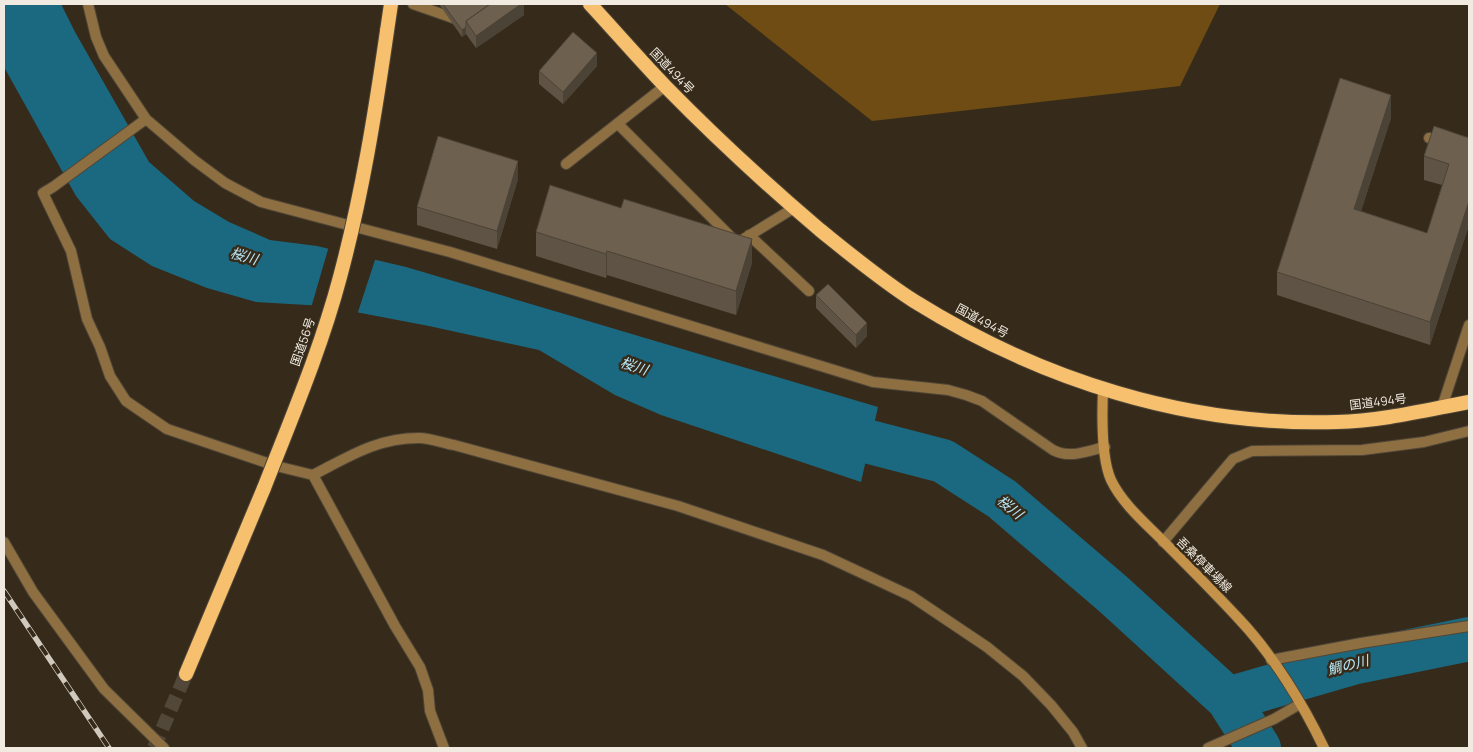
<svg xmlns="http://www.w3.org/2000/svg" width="1473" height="752" font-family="Manrope,'Noto Sans JP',sans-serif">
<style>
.green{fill:#6e4c13}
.water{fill:#1b6980}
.pier{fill:#362b1b}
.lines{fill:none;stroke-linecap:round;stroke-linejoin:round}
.river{stroke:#1b6980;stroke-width:44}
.trunk-tunnel{stroke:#524839;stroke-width:14;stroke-dasharray:14 7;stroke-linecap:butt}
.service-casing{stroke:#504637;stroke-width:12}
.minor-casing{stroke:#504637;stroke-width:12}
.secondary-casing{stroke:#504637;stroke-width:12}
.trunk-casing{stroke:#504637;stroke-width:16}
.service{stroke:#8d6f42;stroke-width:10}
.minor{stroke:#8d6f42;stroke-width:10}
.secondary{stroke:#c49349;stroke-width:10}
.trunk{stroke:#f6c06e;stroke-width:14}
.rail-casing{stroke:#d0c9bd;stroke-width:5.5}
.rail{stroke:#362b1b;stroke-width:4;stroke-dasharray:11;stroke-linecap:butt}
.trunk-bridge-casing{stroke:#504637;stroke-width:16;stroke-linecap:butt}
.trunk-bridge{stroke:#f6c06e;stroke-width:14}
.wall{fill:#5e5344}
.shaded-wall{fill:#4c4337}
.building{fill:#6d604f;stroke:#4c4337}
.labels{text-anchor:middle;stroke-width:5;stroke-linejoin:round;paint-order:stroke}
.street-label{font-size:12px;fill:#f1eae0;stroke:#362b1b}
.water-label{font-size:14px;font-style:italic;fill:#bae8f8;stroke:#362b1b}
</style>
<rect width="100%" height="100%" fill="#362b1b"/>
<path class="green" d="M725,4h495l-40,82 -308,35z"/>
<path class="water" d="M4,4h57l14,28 74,130 45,39 35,21 41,18 47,6 89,21 472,140 -17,75 -200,-67 -46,-20 -76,-45 -110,-24 -105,-20 -68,-4 -49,-14 -55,-22 -42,-27 -34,-43 -72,-129z"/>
<path class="pier" d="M329,246l47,11 -19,58 -46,-7z"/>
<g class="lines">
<path class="river" d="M812,425l27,9 104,27 59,38 111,95 115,105 31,49
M1228,699l124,-36 117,-24"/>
<path class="trunk-tunnel" d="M154,748l32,-74"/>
<defs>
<path id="service" d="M413,4l46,16
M618,124l119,119 57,-35
M1429,138l40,5
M566,164l99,-78
M749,235l60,56
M1442,407l27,-82"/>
<path id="minor" d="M88,4l8,33 8,19 42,63 48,41 31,23 36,19 189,50 423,130 75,8 18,5 16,6 71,49c17,9 34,1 52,-3
M146,119l-93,68 -10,6 28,58 16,68 13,28 10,29 16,25 41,28 109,37 37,9c37,-19 64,-37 106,-37 11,0 24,5 35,7l224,61 145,49 88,41 76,51 36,29 28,29 22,27 9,16
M313,475l82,151 25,41 8,23 2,21 14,37
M4,542l29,50 71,97 60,59
M1163,542l70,-83 19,-8 110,-1 62,-8 45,-11
M1271,660l90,-17 108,-17
M1208,748l66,-29 26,-15"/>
<path id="secondary" d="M1103,390c-1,24 -2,68 8,90 11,23 33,42 51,60 26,26 52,52 77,79 34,36 64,85 85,129"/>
<path id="trunk" d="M590,4c25,27 50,56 76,83 49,50 101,98 154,143 31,25 61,50 94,71 127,79 274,126 423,121 45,-1 89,-12 132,-20
M387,31l4,-27
M186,674l78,-186"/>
</defs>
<use href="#service" class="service-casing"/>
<use href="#minor" class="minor-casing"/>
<use href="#secondary" class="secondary-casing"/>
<use href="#trunk" class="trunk-casing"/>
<use href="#service" class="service"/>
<use href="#minor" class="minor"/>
<use href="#secondary" class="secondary"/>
<use href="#trunk" class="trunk"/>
<defs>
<path id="rail" d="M4,591l105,157"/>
</defs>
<use href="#rail" class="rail-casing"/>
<use href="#rail" class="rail"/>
<defs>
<path id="trunk-bridge" d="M264,488c27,-69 57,-139 76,-211 22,-82 35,-163 47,-246"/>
</defs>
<use href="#trunk-bridge" class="trunk-bridge-casing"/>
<use href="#trunk-bridge" class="trunk-bridge"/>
</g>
<path class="wall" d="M439,4h85v11l-48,33 -10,-14 -4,3z
M597,66l-34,38 -24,-20v-13z
M1391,118l-30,93 66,22 15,-48 -18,-5v-24l45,-18v87l-39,120 -153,-50v-23z
M518,179l-21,70 -80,-24v-18z
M536,232l216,31 -16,52 -129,-40 -1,3 -70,-22z
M816,295l51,41 -11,12 -40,-40z"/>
<path class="shaded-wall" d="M521,4h3v11l-48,33v-12z
M466,27v7l-4,3v-7z
M597,53v13l-34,38v-12z
M1391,95v23l-37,115v-24z
M518,161v18l-21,70v-18z
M1469,201v24l-39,120v-23z
M752,239v24l-16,52v-24z
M607,251v24l-1,3v-24z
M867,323v13l-11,12v-13z"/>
<path class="building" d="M443,4h47l-24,17v6l-4,3z
M490,4h31l-45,32 -10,-15z
M573,32l24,21 -34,39 -24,-21z
M1340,78l51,17 -37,114 73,24 22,-69 -25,-8 10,-30 35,12v63l-39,121 -153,-50z
M438,136l80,25 -21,70 -80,-24z
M550,185l71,23 3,-9 128,40 -16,52 -129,-40 -1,3 -70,-22z
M828,284l39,39 -11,12 -40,-40z"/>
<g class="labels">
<g class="street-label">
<text transform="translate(672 71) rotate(46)" y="4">国道494号</text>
<text transform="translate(982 321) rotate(28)" y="4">国道494号</text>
<text transform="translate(303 342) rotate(-71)" y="4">国道56号</text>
<text transform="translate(1378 402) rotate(-7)" y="4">国道494号</text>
<text transform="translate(1204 565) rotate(45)" y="4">吾桑停車場線</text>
</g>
<g class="water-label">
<text transform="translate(244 256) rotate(16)" y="5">桜川</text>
<text transform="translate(634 366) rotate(18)" y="5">桜川</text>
<text transform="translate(1010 507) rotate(39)" y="5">桜川</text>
<text transform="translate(1348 665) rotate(-14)" y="5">鯛の川</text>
</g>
</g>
<rect width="1473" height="752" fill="none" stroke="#f1eae0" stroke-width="10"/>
</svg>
